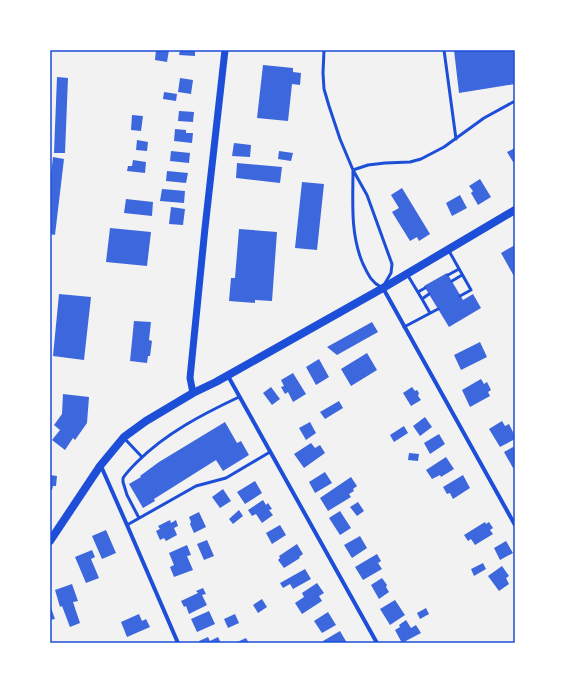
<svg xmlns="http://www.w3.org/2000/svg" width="565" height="693" font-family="'Work Sans',sans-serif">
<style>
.building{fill:#3d67dc}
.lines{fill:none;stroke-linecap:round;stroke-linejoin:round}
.service{stroke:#1d4ed8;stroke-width:3}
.minor{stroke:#1d4ed8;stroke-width:4}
.tertiary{stroke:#1d4ed8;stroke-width:7}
.secondary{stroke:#1d4ed8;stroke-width:8}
.neatline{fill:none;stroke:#1d4ed8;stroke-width:1.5}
</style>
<rect width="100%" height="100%" fill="#f2f2f2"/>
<path class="building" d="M156,50h13l-2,12 -12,-2z
M180,50h15v6l-16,-1z
M454,50h61v34l-56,9z
M263,65l30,3v4l8,1 -1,12 -8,-1 -4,37 -31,-3z
M57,77l11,1 -3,75h-11z
M180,78l13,2 -2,14 -13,-2z
M164,92l13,2 -1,7 -13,-2z
M179,111l15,1 -1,10 -15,-1z
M132,115l11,1 -2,15 -10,-1z
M175,129l11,1v3h7l-1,10 -18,-2z
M137,140l11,2 -1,9 -11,-1z
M234,143l17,2 -1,12 -18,-1z
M515,148v17l-8,-13z
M171,151l19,2 -1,10 -19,-2z
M279,151l14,2 -2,8 -13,-2z
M53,157l11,2 -9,76 -5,-1v-51z
M133,160l13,2 -1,11 -18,-2 1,-5h4z
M237,163l45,4 -2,16 -44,-5z
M167,171l21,2 -2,10 -20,-2z
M480,179l11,18 -13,8 -7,-12 2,-2 -4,-5z
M302,182l22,2 -7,66 -22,-2z
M402,188l28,46 -11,7 -2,-4 -7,4 -18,-29 7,-4 -8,-13z
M162,189l23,2 -1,12 -24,-2z
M460,195l7,13 -15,8 -6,-13z
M126,199l27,3 -1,14 -28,-3z
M171,207l14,2 -2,16 -14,-1z
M110,228l41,4 -4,34 -41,-4z
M239,229l38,3 -5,69 -17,-1v3l-26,-2 2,-23h4z
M515,245v33l-14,-25z
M447,273l16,27 10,-6 8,14 -32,19 -25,-41z
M59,294l32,3 -7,63 -31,-4z
M134,321l17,1 -2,18 3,1 -2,15h-2l-1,7 -17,-2z
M372,322l6,10 -41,23 -10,-8z
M480,342l7,15 -26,13 -7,-15z
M367,353l10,17 -26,16 -10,-17z
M319,359l10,18 -13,8 -10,-18z
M293,373l13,21 -13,8 -5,-10 -3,2 -4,-7 3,-1 -3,-6z
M481,379l3,5 3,-2 4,8 -3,2 2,4 -20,11 -8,-17z
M271,387l9,12 -8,6 -9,-12z
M412,387l3,4 2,-1 2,3 -1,3 3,4 -10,6 -8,-13z
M63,394l26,3 -2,26 -12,17 -2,-2 -8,12 -13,-10 8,-10 -6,-5 8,-11z
M339,401l4,7 -18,11 -5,-7z
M425,417l7,10 -12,9 -7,-10z
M502,421l3,5 4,-2 6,12v3l-15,8 -11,-18z
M225,422l12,21 4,-2 8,14 -26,16 -7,-11 -62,39 1,2 -12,7 -14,-24 12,-7 -1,-1 19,-14z
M310,422l6,11 -10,7 -7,-12z
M404,426l4,7 -14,9 -4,-7z
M439,434l6,10 -15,10 -6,-11z
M311,443l4,5 5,-3 5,8 -21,15 -10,-14z
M515,446v20l-2,2 -9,-16z
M409,453l10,1 -1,7 -10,-1z
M446,457l8,12 -13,8 -1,-2 -8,4 -6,-9z
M325,472l7,11 -17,10 -6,-11z
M50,475l7,1 -1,10h-3l-1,4h-2z
M463,475l7,13 -17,11 -3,-6 -3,1 -4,-7z
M351,477l6,9 -4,3 1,2 -5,3 2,3 -23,14 -8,-13z
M255,481l7,12 -17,11 -8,-12z
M223,489l8,12 -11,7 -8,-11z
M263,500l3,5 2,-2 4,6 -3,1 4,5 -11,8 -6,-9 -4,2 -4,-6z
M358,502l6,9 -7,5 -7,-9z
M239,510l4,6 -10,8 -4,-5z
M340,511l11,17 -11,7 -11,-17z
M199,512l7,15 -12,6 -4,-9 1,-2 -2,-5z
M170,520l1,3 5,-3 2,6 -4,2 3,7 -11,6 -2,-3 -4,2 -4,-9 4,-2 -2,-3z
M485,522l1,2 3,-2 4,6 -3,2 3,4 -18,11 -4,-6 -3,2 -4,-6z
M280,525l6,10 -14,9 -6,-11z
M106,530l10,23 -14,6 -10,-23z
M360,536l7,12 -15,10 -8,-13z
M207,540l7,16 -10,4 -7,-16z
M506,541l7,12 -13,7 -6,-12z
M297,544l6,10 -4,3 1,1 -16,10 -6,-8 2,-2 -1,-2z
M187,545l4,10 -4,1 6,14 -19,7 -4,-10 4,-2 -5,-12z
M92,550l3,7 -4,2 8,19 -13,5 -11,-26z
M377,554l4,7 -3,2 4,6 -19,11 -8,-13z
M483,563l3,6 -12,7 -3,-7z
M502,566l7,10 -3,2 3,6 -10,7 -11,-15z
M305,569l6,10 -18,10 -3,-5 -7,4 -3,-5z
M382,578l5,7 -1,2 3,5 -10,7 -8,-14z
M317,583l7,10 -5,3 3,5 -20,13 -7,-11 9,-6 -2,-4z
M72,584l6,17 -5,1 7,21 -10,4 -8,-21 -2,1 -5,-17z
M203,588l3,6 -4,1 5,10 -18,9 -3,-8 -2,1 -3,-6 17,-8 -2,-2z
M262,599l5,8 -9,6 -5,-8z
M395,600l10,15 -15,10 -10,-16z
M50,605l5,14 -5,1z
M426,608l3,6 -9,5 -3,-6z
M209,611l6,13 -18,8 -6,-13z
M328,612l8,13 -14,8 -8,-12z
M139,614l3,7 4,-2 4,8 -23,10 -6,-15z
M235,614l4,9 -11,5 -4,-9z
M406,620l5,8 5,-3 5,8 -19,10 -7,-13 5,-3 -1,-2z
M340,631l7,12h-23l-1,-2z
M208,637l2,4 8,-4 3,6h-21l-1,-2z
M246,638l3,5h-14z"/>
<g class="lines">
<path class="service" d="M324,50l-1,23 1,16 5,17 11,33 13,31 14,25 25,69 -1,9 -7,12
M444,50l12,89
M353,170c0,32 -3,64 10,94 5,10 8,18 18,23
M353,170l15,-5 17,-2 25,-1 11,-3 23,-12 40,-29 31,-17
M449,251l22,39 -11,6
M407,274l15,25
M448,275l11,-6
M452,281l10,-6
M418,292l7,-4
M429,294l-7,5 8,14
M404,327l34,-18
M124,438l18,19
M139,518l-12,-23 -4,-13v-4c4,-6 9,-11 14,-16 29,-29 66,-48 102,-65
M127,525l69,-39 30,-8 44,-26"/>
<path class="minor" d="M383,288l132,237
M228,376l149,267
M101,466l26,59 51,118"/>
<path class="tertiary" d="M193,393l-3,-15 15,-150 20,-178"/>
<path class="secondary" d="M50,541l50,-75 24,-29 22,-16 47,-28 23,-11 167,-94 132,-78"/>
</g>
<rect width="565" height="693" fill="none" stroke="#ffffff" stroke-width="102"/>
<rect x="51" y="51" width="463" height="591" class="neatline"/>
</svg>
